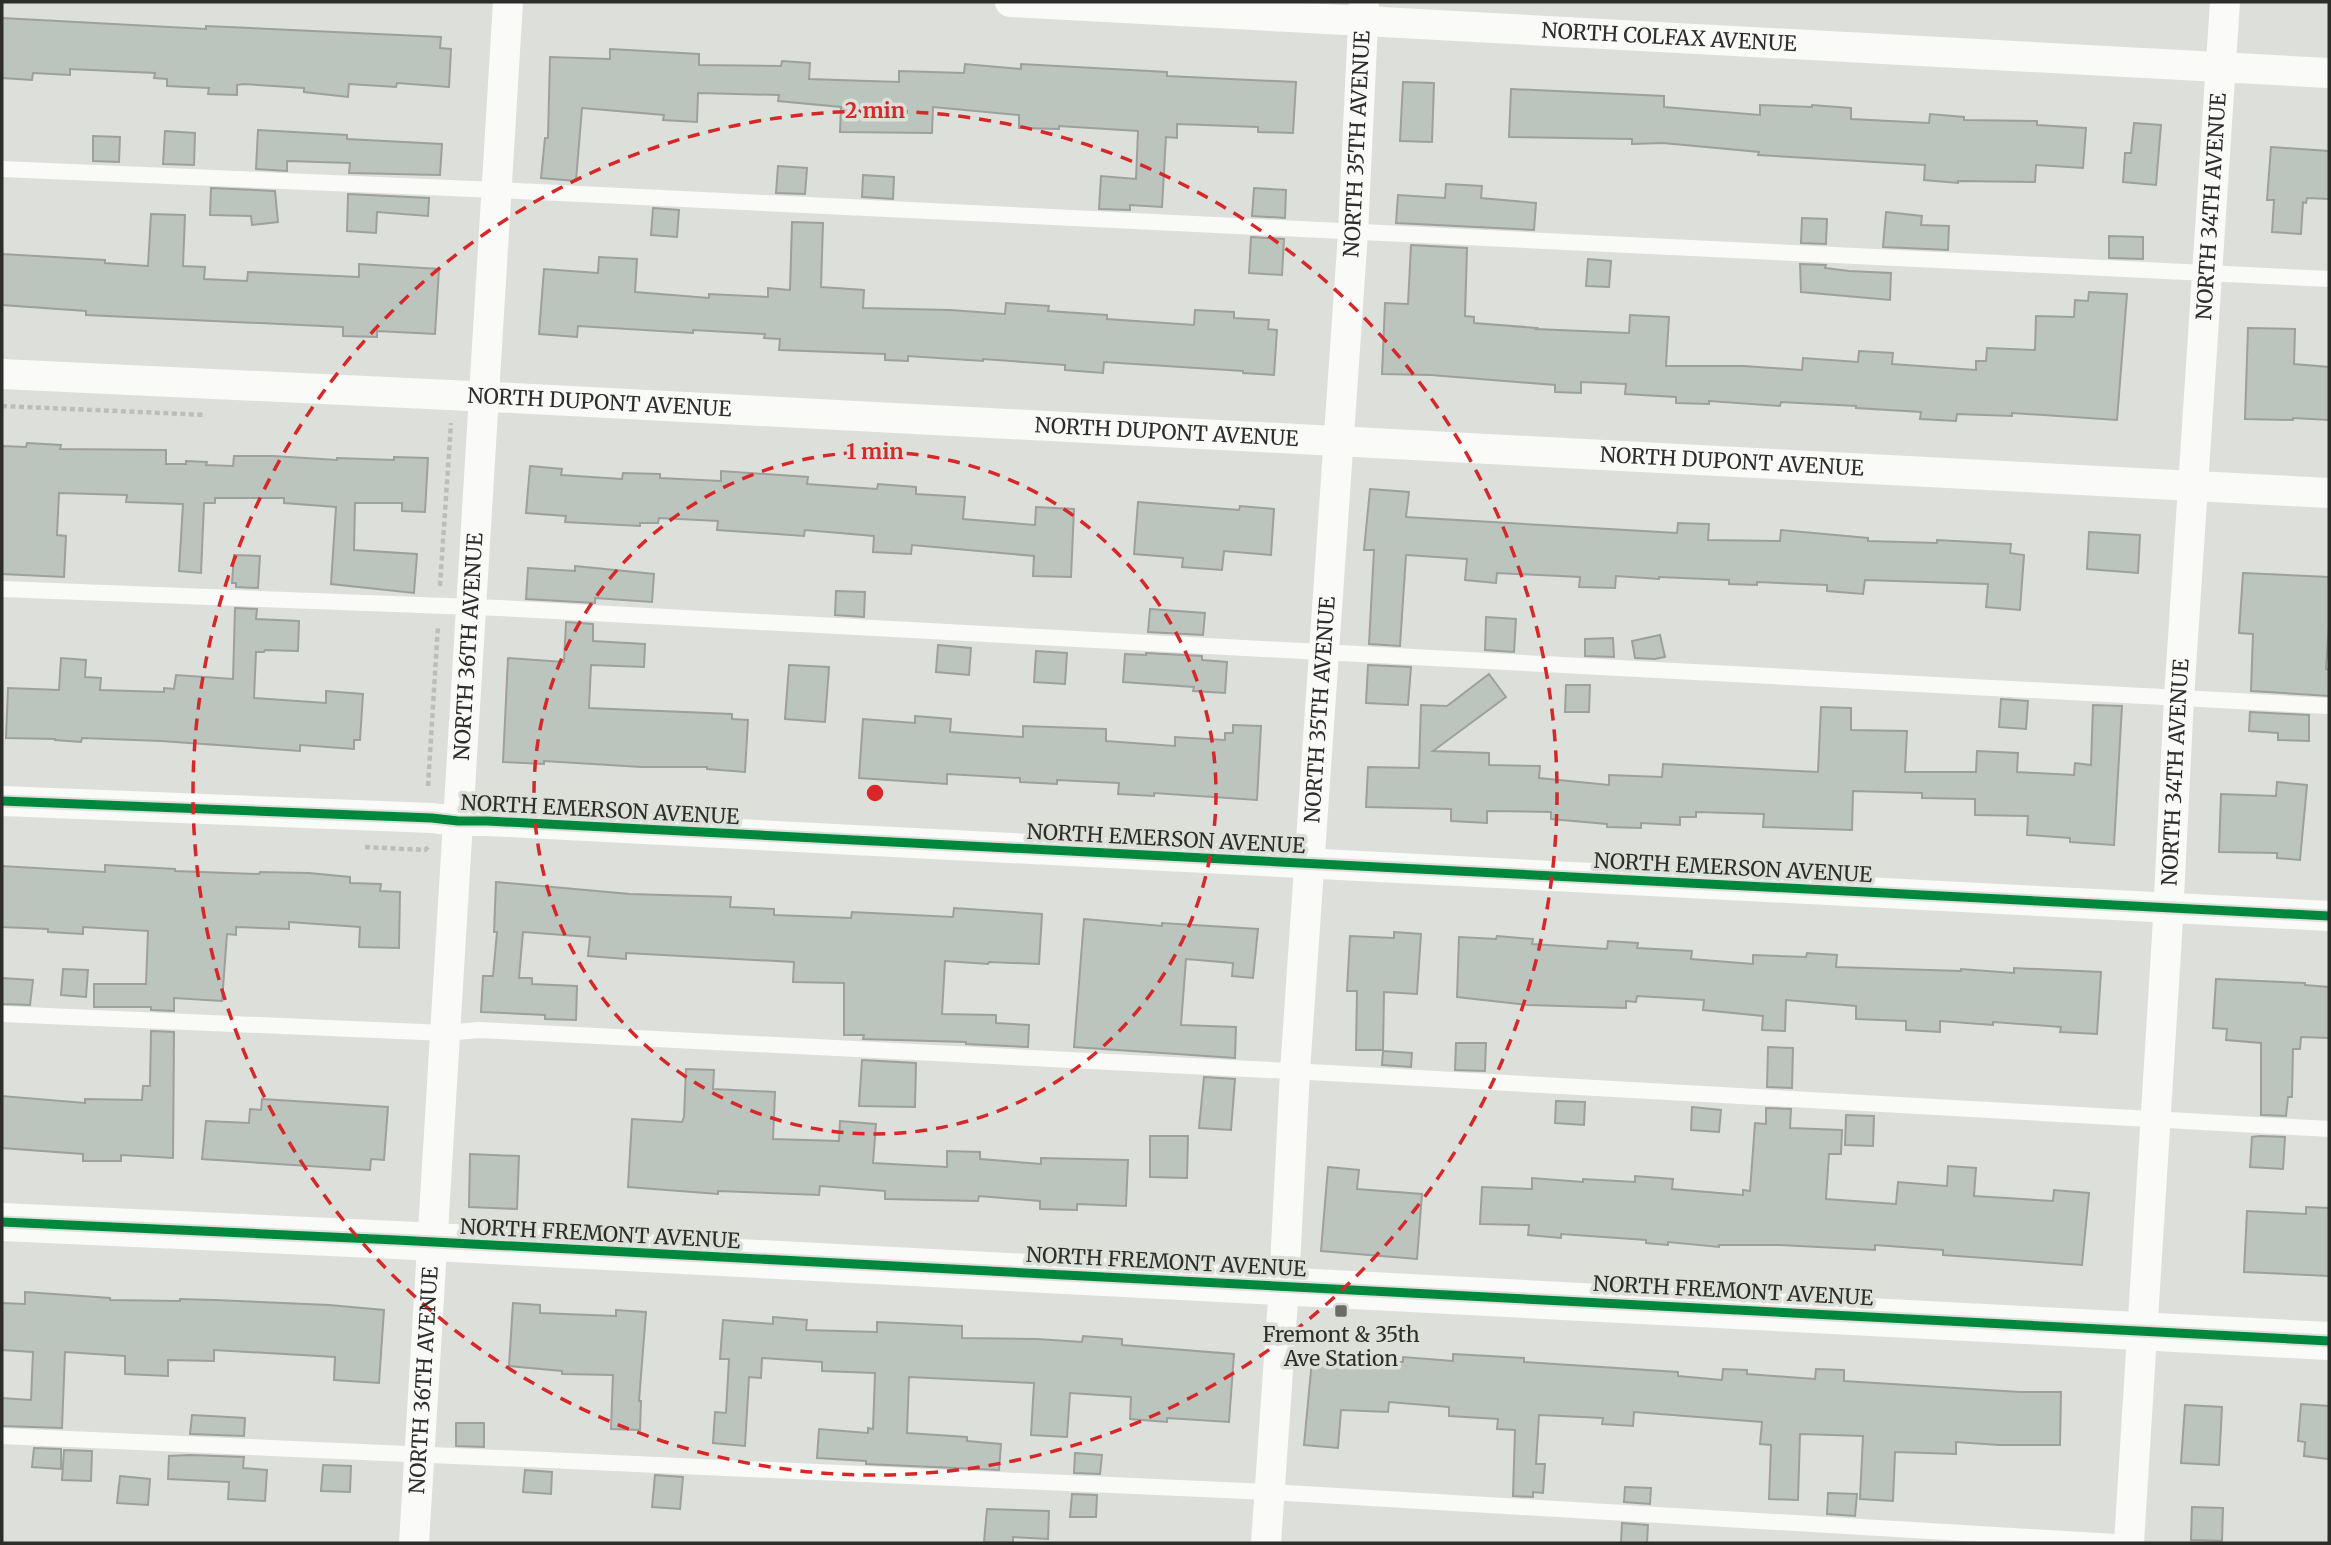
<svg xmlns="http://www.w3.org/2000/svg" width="2331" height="1545" font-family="Merriweather,serif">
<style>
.building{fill:#bbc4bd;stroke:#9ea09d;stroke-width:2}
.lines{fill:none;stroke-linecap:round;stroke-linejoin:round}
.path{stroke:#bdbebc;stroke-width:4.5;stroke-dasharray:5 3.5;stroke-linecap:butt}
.service{stroke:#fafaf9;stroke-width:16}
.minor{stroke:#fafaf9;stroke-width:30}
.tertiary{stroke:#fafaf9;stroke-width:38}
.cycleway-casing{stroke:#dde0d9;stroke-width:13}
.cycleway{stroke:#00873e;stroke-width:9}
.ring{fill:none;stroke:#d62828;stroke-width:3.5;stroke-dasharray:12 9}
.poi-dot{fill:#6b6c68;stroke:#dde0d9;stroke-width:2.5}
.labels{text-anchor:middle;stroke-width:7;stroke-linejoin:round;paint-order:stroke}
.street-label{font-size:21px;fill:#2d2e2b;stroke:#dde0d9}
.poi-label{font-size:21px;fill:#2d2e2b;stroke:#dde0d9}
.centre{fill:#d62828;stroke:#dde0d9;stroke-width:3.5}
.ring-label{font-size:21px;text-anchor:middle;font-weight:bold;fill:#d62828;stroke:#dde0d9;stroke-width:7;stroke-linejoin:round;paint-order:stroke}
</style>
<rect width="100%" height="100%" fill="#dddfda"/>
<path class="building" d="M2,18l204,11v-3l235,11 -1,11 11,1 -2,38 -52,-4 -1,4 -47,-3 -1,13 -44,-5v-4l-61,-4 -6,1v10l-29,-1 1,-6 -42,-2v-7l-13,-1 1,-5 -85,-4v6l-37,-2 -1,7 -30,-2z
M610,49l89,5v11l82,1 1,-5 28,2 -1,16 90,3v-11l65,2 1,-9 56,5v-5l146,8v4l129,6 -3,51 -35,-1v-5l-81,-3v14l-11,-1 -4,70 -32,-2v5l-31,-1 2,-33 35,3 2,-48 -79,-5v3l-40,-1v-13l-86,-8 -1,26 -92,-1 1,-25 -63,-6 1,-6 -81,-2 -1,29 -34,-2 1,-5 -82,-7 -6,73 -35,-3 4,-40h3l2,-81 60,2z
M1403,82l31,1 -2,59 -32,-1z
M1511,89l153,7v11l96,8v-10l52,2v-2l39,3v11l78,4 1,-9 34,3v3l73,1v4l49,3 -3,40 -47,-3 -1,17 -77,-1v2l-34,-3 1,-15 -167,-10 1,-3 -96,-9 -31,1v-5l-123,-2z
M2134,123l27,2 -5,60 -33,-3 2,-29h6z
M258,130l89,5v4l95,5 -2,31 -91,-2 1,-10 -63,-2v10l-31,-2z
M165,131l30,2 -1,32 -31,-1z
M93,136l27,1 -1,25 -26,-1z
M2271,147l58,4v48l-22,-1 -1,5 -3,-1 -2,32 -29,-2 2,-32h-7z
M778,166l29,2 -2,26 -29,-1z
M863,175l31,2 -1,22 -31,-2z
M1446,184l36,2 -1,12 55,5 -2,27 -138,-7 2,-28 47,3z
M211,188l64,3 3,31 -26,3 -1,-9 -41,-1z
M1254,188l32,2 -1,28 -33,-2z
M348,194l81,4 -1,18 -51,-4 -1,21 -29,-2z
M653,208l26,2 -2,27 -26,-2z
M1886,212l36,4 -1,9 28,1 -1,24 -65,-3z
M151,214l34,1 -2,51 22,1 -1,12 43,2 1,-9 111,5v-13l80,5 -4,65 -58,-3v6l-34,-1v-9l-257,-12v-4l-84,-6v-51l103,6v3l43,3z
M1802,218l25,1 -1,25 -25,-1z
M792,222l31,1 -2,64 43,3 -1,18 87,2 55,4 1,-11 43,3 -1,5 59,4v4l87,6 1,-15 39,2v6l35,2 -1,9 9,1 -3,45 -31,-2v-2l-139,-9 -1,11 -38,-3v-5l-82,-6v2l-75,-5v5l-23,-1v-6l-106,-4 1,-11 -16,-1 1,-4 -72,-4v3l-115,-7 -1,11 -38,-3 5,-65 54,4 1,-16 38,2 -2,33 74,6v-4l59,3v-9l22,2z
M2109,236l34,1v22l-34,-1z
M1251,237l33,2 -2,36 -33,-2z
M1411,245l56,3 -2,68 9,1v6l63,5 -1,1 93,4 1,-18 39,2 -3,49h78l58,4 1,-12 55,4 1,-11 34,2 -1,11 84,6v-9h10l1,-13 48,2 1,-34 38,1 1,-17 13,1 1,-9 38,2 -10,126 -105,-7v3l-55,-2 -1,7 -36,-2 1,-7 -65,-4v-2l-75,-4 -1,4 -71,-5v3l-33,-1v-6l-51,-3 1,-10 -45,-2v11l-26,-1v-7l-124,-10 -49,-1 3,-71 23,1z
M1588,259l23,2 -2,26 -23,-1z
M1800,264l26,1 -1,3 24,3 42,2 -1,27 -89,-8z
M2248,328l47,1 -1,35 35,3v53l-36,-2v2l-48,-1z
M27,443l34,2 -1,4 106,1v14h20v-3l21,1 -1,3 27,1 1,-10h39l64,4v-2l57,2v-3l34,1 -3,54 -23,-1v-8h-47l-1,47 63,4 -3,39 -83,-9 5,-77 -52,-4v-5h-69v5h-11l-3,70 -22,-2 4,-67 -57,-2 1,-7 -68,-2 -2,42 9,1 -2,41 -62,-3v-128l24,1z
M530,466l32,3 -1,6 61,4 1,-6 37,1v4l61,3v-10l87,6 -1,7 70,5 1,-5 38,3v7l49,3 -2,22 72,6 1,-18 38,2 -3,68 -38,-1 1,-20 -122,-11 -1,9 -38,-2 1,-16 -69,-6 -1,6 -87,-6 1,-9 -59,-3 -1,5h-18v3l-75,-4 1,-6 -40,-3z
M1370,489l39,3 -3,25 271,16 1,-10 31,1 -1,16 72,1 1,-11 87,8v3l69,2v-3l74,4 -1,9 14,2 -4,55 -34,-3 2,-23 -123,-4 -2,14 -36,-3v-6l-70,-3v3l-28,-1v-4l-70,-3v2l-43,-3 -1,12 -36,-1 1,-10 -83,-4 -1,10 -31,-3 2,-21 -61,-4 -6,91 -31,-2 5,-94h-10z
M1138,502l101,8 1,-4 34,3 -3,46 -47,-4 -2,19 -40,-3 1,-9 -49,-4z
M2089,532l51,3 -2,38 -51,-4z
M234,555l26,1 -2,32 -22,-1v-4h-4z
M575,566l79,8 -2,28 -57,-4v5l-69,-4 2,-31 47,3z
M2243,573l86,4v49l-3,43 3,1v26l-78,-5 2,-57 -14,-1z
M836,591l29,1 -1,25 -29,-2z
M235,608l22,1 -1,10 43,2 -1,30 -33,-1 -1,2h-8l-2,46 72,5v-12l37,3 -3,46h-6v9l-54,-4v6l-139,-10 -79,-3 -1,4 -26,-2v-1l-49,-1 2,-50 51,2 2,-32 25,2 -1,17 16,1 -1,12 64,2v-4l10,1 2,-14 57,4z
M1150,609l55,4 -2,22 -55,-3z
M1486,617l30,2 -2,33 -29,-2z
M566,622l27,2v17l52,3 -1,23 -53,-2 -2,43 143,6v5l16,1 -3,52 -38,-3v-2h-66l-97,-6v3l-41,-2 5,-104 56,4z
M1660,635l5,22 -10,2 -20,-1 -3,-17z
M1613,638l1,19 -29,-1v-17z
M938,645l33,3 -2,27 -33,-3z
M1036,651l31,2 -2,31 -31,-2z
M1146,653l56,3v4l25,2 -2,31 -32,-2 1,-4 -71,-5 2,-28 21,1z
M789,665l40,2 -4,55 -40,-3z
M1368,665l43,2 -3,38 -42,-2z
M1489,674l17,23 -73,54 56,2v12l51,1 -1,12 70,7v-10l53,2 1,-13 155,8 3,-65 30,1v22l56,1 -2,41h71l1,-21 41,2 -1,19 57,3 1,-12 16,2 2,-60 29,1 -8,139 -44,-3v-4l-43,-3 1,-19 -53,-1v-16l-53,-1v-5l-69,-2 -1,39 -89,-3 1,-13 -68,-2v5h-16v8l-39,-2v5l-34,-1v-3l-56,-5v-7l-64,-1v12l-36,-2v-12l-85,-2 2,-40 51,1 2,-63 26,1z
M1566,685h24l-1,27h-24z
M2001,699l27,2 -2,28 -27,-2z
M2250,712l59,3v26l-31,-1v-7l-29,-2z
M915,716l36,3 -1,13 73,5v-11l83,3v12l69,5v-9l50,3v-7h8v-8l28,1 -4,74 -103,-7v3l-36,-2 1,-11 -62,-3v4l-37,-2v-4l-73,-4v10l-88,-6 4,-59 52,4z
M2277,782l30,3 -7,75 -23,-2v-5l-58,-1 2,-58 55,2z
M105,865l70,4v2l84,3 1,-2 49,1 41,4v6l31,1 -1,7 20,1 -1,56 -40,-1 1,-20 -71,-5v7l-53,-2v8l-9,-1 -5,67 -48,-3v13l-23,-1v-3h-57v-23h52l2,-53 -65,-4v7l-35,-2v-3l-46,-2v-61l103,6z
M496,882l134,12 101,3 -1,10 44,2v6l77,3 1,-6 101,5 1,-9 88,6 -3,50 -50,-2 -1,2 -43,-3 -3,53 54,1v8l33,2 -1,22 -62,-3v-2l-103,-3 1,-4h-20v-52l-51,-1 1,-20 -168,-9v6l-38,-3 2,-19 -67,-5 -4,46h13v6l45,2 -1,34 -31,-1v-4l-64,-3 2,-36h10l4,-44h-3z
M1084,919l78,7v-3l96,6 -5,49 -21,-2 1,-13 -47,-4 -5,66 55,2 -1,31 -161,-11z
M1394,932l27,2 -4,60 -33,-2 -1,58h-27l1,-59h-10l3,-55 44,2z
M1497,936l36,3 -1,5 75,5 1,-8 30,2 -1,5 55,3 -1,8 62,5v-9l53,2 1,-4 30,2 -1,12 125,4v-2l53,4v-5l87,4 -4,62 -37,-2 1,-5 -68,-5v3l-53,-4v11l-34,-2v-9l-50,-2v-13l-70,-6 -1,31 -23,-1 1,-14 -60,-6 1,-10 -67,-4 -1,6 -10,-1v7l-98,-3 -71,-8 2,-60 37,2z
M63,969l25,1 -2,27 -25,-2z
M2,978l31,2 -3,25 -28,-1z
M2216,979l89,4v2l24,2v51l-28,-1 -1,12h-7l-1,48h-4l-2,19 -25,-1v-72l-35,-3 1,-11 -14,-1z
M151,1031l23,1 -1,126 -52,-3v6h-38v-7l-81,-6v-52l83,7v-4l57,1 1,-14h7z
M1456,1043h30l-1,28 -30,-1z
M1768,1047l25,1 -1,40 -25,-1z
M1383,1051l29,2 -1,14 -29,-2z
M862,1060l54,3 -1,44 -56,-1z
M686,1069l28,1 -1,19 62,3 -2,47 66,2 1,-20 36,3 -3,39 74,4v-16l33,1v7l61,5v-6l87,2 -2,46 -49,-2v6l-37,-1v-8l-61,-5 -1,5 -93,-2v-8l-65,-5 -1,9 -101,-4v3l-90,-7 4,-68 50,3 2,-5z
M1204,1077l31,2 -4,51 -32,-2z
M262,1099l126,8 -4,53 -13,-1 -1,11 -168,-11 4,-38 43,2 1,-14 11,1z
M1556,1101l29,1 -1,23 -29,-2z
M1692,1107l29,3 -2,22 -28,-2z
M1766,1108l25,1 -1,19 52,2 -1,24h-12l-3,45 70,5 2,-22 49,4 1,-20 28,2 -2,28 79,5 1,-11 35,3 -7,72 -139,-10v-5l-68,-5v5l-95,-5h-61v2l-51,-5v3l-22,-2v-3l-85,-6v4l-33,-3 1,-10 -49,-1 2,-37 50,2v-11l51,4v-3l52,3v-6l38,3 -1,10 71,6v-5l7,1 5,-68 11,1z
M1846,1115l28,1 -1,30 -28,-1z
M1150,1136h38l-1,42 -37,-1z
M2260,1136l25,1 -2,32 -33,-2 2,-30z
M470,1154l49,2 -2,53 -48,-2z
M1328,1167l31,3 -2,19 65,5 -5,65 -96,-8z
M2306,1207l23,1v68l-85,-4 3,-61 59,3z
M25,1292l85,6v2l70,1v-2l35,1 114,5 55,5 -5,73 -45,-3 1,-23 -121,-7v11l-46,-1v16l-43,-2v-18l-60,-4 -3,76 -60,-2v-28l29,2 2,-48 -31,-2v-47l23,1z
M513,1303l27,2v8l76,3v-6l30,2 -7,89h2l-1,29 -29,-1 2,-54 -51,-1v-3l-53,-5z
M773,1317l34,3 -1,10 71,2v-10l85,4v12l75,1 45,3 1,-6 39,3v6l112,9 -5,68 -62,-4v4l-37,-3 1,-22 -61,-4 -3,44 -36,-2 3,-52 -125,-6 -2,56 60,4v4l34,3 -2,26 -133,-6v-3l-49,-3 2,-29 49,4v-5l5,1 2,-56 -53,-2v-9l-60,-4 -1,20 -12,-1 -4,69 -32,-3 2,-31 11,1 3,-54h-9l3,-39 50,4z
M1453,1354l71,4v4l154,10v4l44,4 1,-11 24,1v4l68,5 1,-10 28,1v11l176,11h41l-1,53h-61l-43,-3v12l-61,-2 -2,49 -33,-2 3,-63 -63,-2 -2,66 -29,-1 2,-54 -11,-1 2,-22 -128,-10 -1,14 -31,-2 1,-6 -64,-3 -3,49h9l-2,29 -10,-1v5l-20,-1 2,-66 -18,-1 1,-10 -49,-3v-9l-60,-5 -1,10 -47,-2 -3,38 -34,-3 8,-85 91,2v-5l50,4z
M2301,1404l28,2v53l-25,-3 1,-14 -7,-1z
M2185,1405l37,2 -3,58 -38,-2z
M192,1415l53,3 -1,18 -54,-2z
M456,1423h28v24l-28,-1z
M34,1448l27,1v20l-29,-2z
M64,1450l28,1 -1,30 -29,-1z
M1075,1453l27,2 -2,19 -26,-1z
M189,1455l55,2 -1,11 24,2 -2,31 -37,-2 1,-17 -61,-3 1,-23z
M323,1465l28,1 -1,26 -29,-1z
M525,1470l27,2 -1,22 -28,-2z
M655,1475l28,2 -3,32 -28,-2z
M120,1476l30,3 -2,26 -31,-2z
M1625,1487l26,1 -1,16 -26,-2z
M1828,1493l29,1 -2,22 -28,-2z
M1072,1494l25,1 -1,22h-26z
M2192,1507l31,1 -1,33 -31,-1z
M987,1509l62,2 -1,28 -35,-2v6l-29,-1z
M1622,1523l26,2 -1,18h-26z"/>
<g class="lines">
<path class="path" d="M2,406l204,9
M440,586l11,-163
M428,786l10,-160
M365,847l60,3 3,-3"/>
<path class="service" d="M2,169l495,21 1832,89
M2,589l497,19 1830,98
M2,1014l443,19 34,-3 850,43 1000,56
M2,1436l1267,56 864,51"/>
<g class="minor">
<path id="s1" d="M1010,2l1319,71"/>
<path id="s2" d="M2,374l511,24 1816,95"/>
<path d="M2,801l430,17 26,3h29l1842,95"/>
<path id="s3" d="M414,1543l94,-1541"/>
<path id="s4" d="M1266,1543l18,-257 11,-215 58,-838 11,-231"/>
<path id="s5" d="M2129,1543l38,-607 12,-238 46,-696"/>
</g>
<path class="tertiary" d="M2,1222l394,18 1933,101"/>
<defs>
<path id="cycleway" d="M2,801l430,17 26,3h29l1842,95
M2,1222l394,18 1933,101"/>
</defs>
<use href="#cycleway" class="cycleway-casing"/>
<use href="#cycleway" class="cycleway"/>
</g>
<g class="ring">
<circle cx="875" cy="793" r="341"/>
<circle cx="875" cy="793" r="682"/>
</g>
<rect class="poi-dot" x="1334" y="1304" width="14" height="14" rx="3.5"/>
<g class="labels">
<g class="street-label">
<text dy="7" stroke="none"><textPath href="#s1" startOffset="660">NORTH COLFAX AVENUE</textPath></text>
<text dy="7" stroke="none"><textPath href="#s4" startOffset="1402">NORTH 35TH AVENUE</textPath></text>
<text dy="7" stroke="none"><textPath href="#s5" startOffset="1339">NORTH 34TH AVENUE</textPath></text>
<text dy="7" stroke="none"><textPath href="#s2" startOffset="598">NORTH DUPONT AVENUE</textPath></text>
<text dy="7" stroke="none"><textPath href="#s2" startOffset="1166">NORTH DUPONT AVENUE</textPath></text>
<text dy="7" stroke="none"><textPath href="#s2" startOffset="1732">NORTH DUPONT AVENUE</textPath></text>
<text dy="7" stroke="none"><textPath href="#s3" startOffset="898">NORTH 36TH AVENUE</textPath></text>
<text dy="7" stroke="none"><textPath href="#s4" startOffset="835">NORTH 35TH AVENUE</textPath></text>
<text dy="7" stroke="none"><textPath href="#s5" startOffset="772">NORTH 34TH AVENUE</textPath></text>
<text transform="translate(600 810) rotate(3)" y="7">NORTH EMERSON AVENUE</text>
<text transform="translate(1166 839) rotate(3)" y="7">NORTH EMERSON AVENUE</text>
<text transform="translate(1733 868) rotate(3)" y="7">NORTH EMERSON AVENUE</text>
<text transform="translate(600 1234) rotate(3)" y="7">NORTH FREMONT AVENUE</text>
<text transform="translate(1166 1262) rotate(3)" y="7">NORTH FREMONT AVENUE</text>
<text transform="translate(1733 1291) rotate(3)" y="7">NORTH FREMONT AVENUE</text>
<text dy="7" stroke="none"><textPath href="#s3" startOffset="163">NORTH 36TH AVENUE</textPath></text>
</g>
<g class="poi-label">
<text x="1341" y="1342">Fremont &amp; 35th<tspan x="1341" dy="24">Ave Station</tspan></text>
</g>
</g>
<circle cx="875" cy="793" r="10" class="centre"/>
<g class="ring-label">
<text x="875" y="118">2 min</text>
<text x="875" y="459">1 min</text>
</g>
<rect width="2331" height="1545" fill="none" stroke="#2d2e2b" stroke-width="7"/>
</svg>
